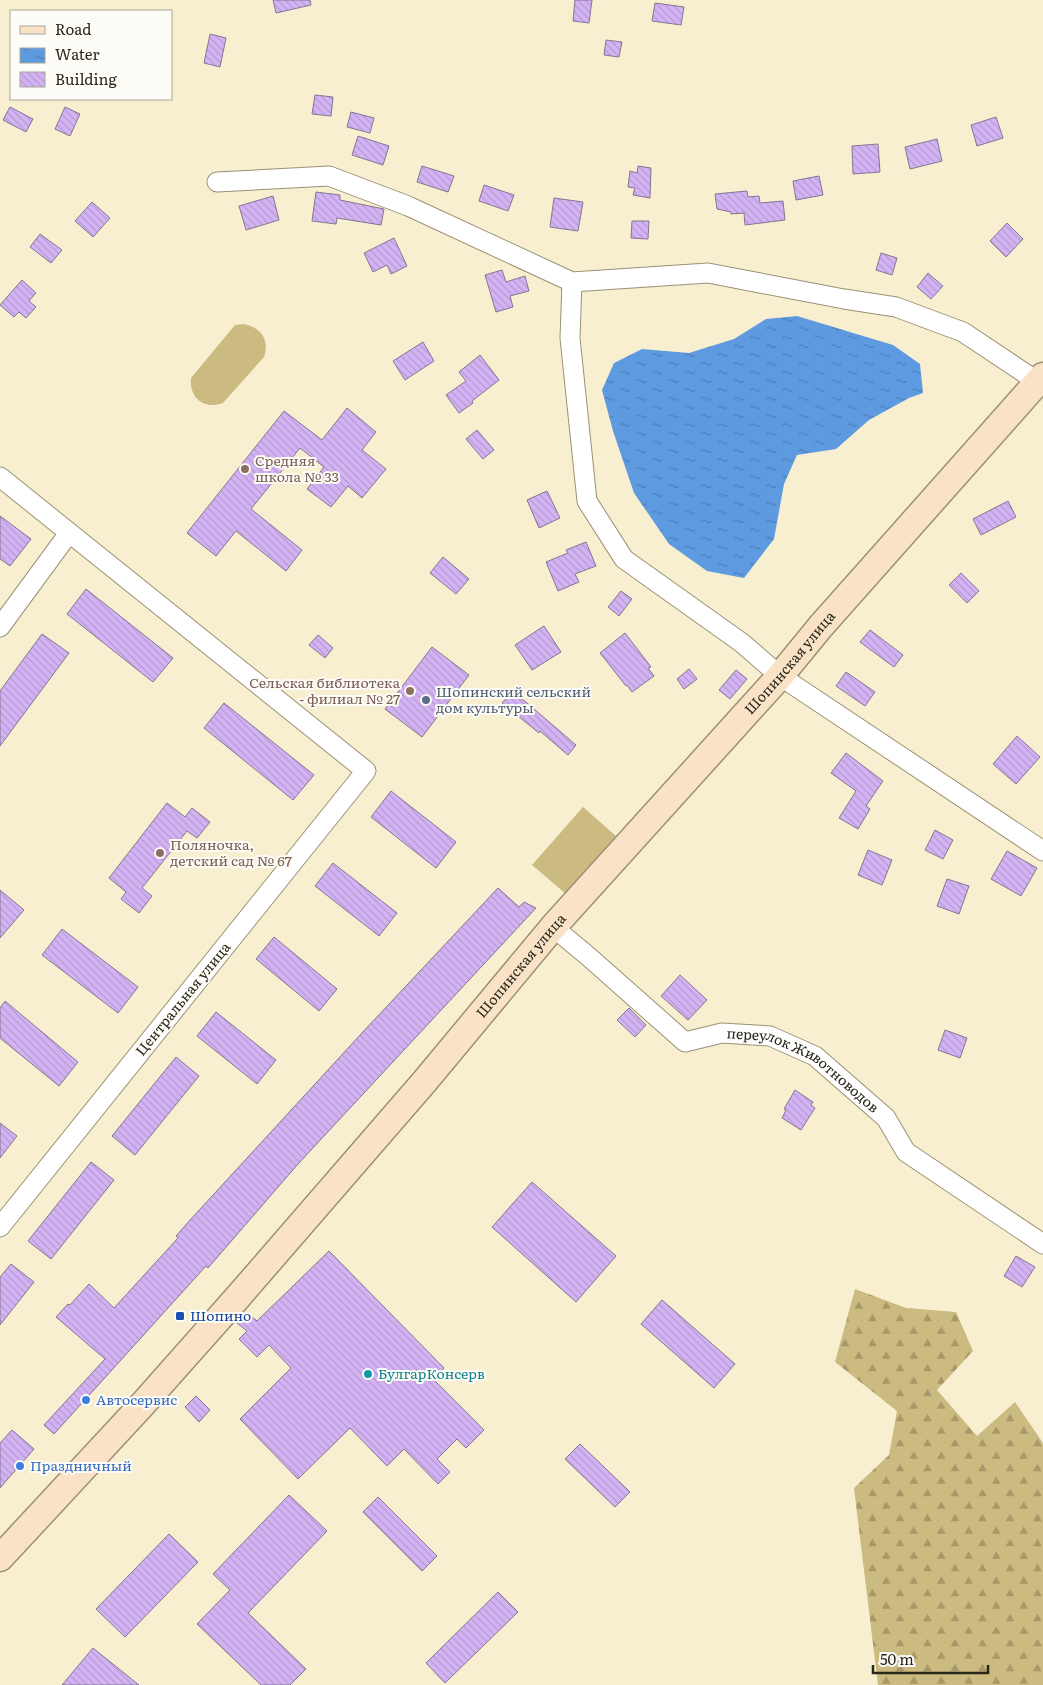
<svg xmlns="http://www.w3.org/2000/svg" width="1043" height="1685" font-family="Literata,serif">
<style>
.forest{fill:url(#forest-firs)}
.pitch{fill:#ccbb81}
.water{fill:url(#water-ripples)}
.building{fill:url(#building-back-hatch);stroke:#837690}
.lines{fill:none;stroke-linecap:round;stroke-linejoin:round}
.street-casing{stroke:#9a9175;stroke-width:21}
.secondary-casing{stroke:#9a9175;stroke-width:29}
.street{stroke:#fff;stroke-width:19}
.secondary{stroke:#fae2c6;stroke-width:26}
.education-dot{fill:#8d6e63;stroke:#fefcf6;stroke-width:2}
.service-dot{fill:#5c6f8a;stroke:#fefcf6;stroke-width:2}
.transit-dot{fill:#1a4fb4;stroke:#fefcf6;stroke-width:2}
.culture-dot{fill:#0f9aa8;stroke:#fefcf6;stroke-width:2}
.shop-dot{fill:#3f7fe0;stroke:#fefcf6;stroke-width:2}
.labels{text-anchor:middle;stroke-width:4;stroke-linejoin:round;paint-order:stroke}
.education-label{font-size:14px;fill:#785e54;stroke:#fefcf6;text-anchor:start}
.street-label{font-size:14px;fill:#29261a;stroke:#fefcf6}
.service-label{font-size:14px;fill:#4e5e75;stroke:#fefcf6;text-anchor:start}
.transit-label{font-size:14px;fill:#164399;stroke:#fefcf6;text-anchor:start}
.culture-label{font-size:14px;fill:#0d838f;stroke:#fefcf6;text-anchor:start}
.shop-label{font-size:14px;fill:#366cbe;stroke:#fefcf6;text-anchor:start}
</style>
<defs>
<pattern id="forest-firs" width="22" height="20" patternUnits="userSpaceOnUse" patternTransform="scale(1.25)"><rect width="22" height="20" fill="#ccbb81"/><path d="M5 1l3.5 6h-7zM16 11l3.5 6h-7z" fill="#a69869"/></pattern>
<pattern id="water-ripples" width="26" height="14" patternUnits="userSpaceOnUse" patternTransform="scale(1.25)"><rect width="26" height="14" fill="#5e9ae0"/><path d="M2 4q2-2 4 0t4 0M15 11q2-2 4 0t4 0" fill="none" stroke="#4e7db5"/></pattern>
<pattern id="building-back-hatch" width="6" height="6" patternUnits="userSpaceOnUse" patternTransform="scale(1.25)"><rect width="6" height="6" fill="#d4b3f5"/><path d="M-1 5l2 2M0 0l6 6M5-1l2 2" fill="none" stroke="#b69ad1"/></pattern>
</defs>
<rect width="100%" height="100%" fill="#f8efd0"/>
<path class="forest" d="M855,1289l51,19 50,4 17,39 -36,39 40,46 38,-34 28,41v242h-165l-24,-197 35,-33 8,-44 -62,-49z"/>
<path class="pitch" d="M244,324c17,4 26,15 20,33l-41,46c-19,7 -34,-5 -32,-25l44,-53z
M583,807l33,29 -50,58 -34,-29z"/>
<path class="water" d="M797,316l96,29 27,19 3,29 -14,5 -40,22 -33,29 -39,6 -13,29 -10,55 -30,39 -37,-7 -38,-27 -35,-51 -21,-62 -11,-41 12,-27 28,-14 47,4 45,-14 32,-20z"/>
<path class="building" d="M273,0h37l1,5 -35,8z
M575,0h17l-3,23 -16,-2z
M655,3l29,4 -3,18 -29,-4z
M210,34l16,4 -6,29 -16,-4z
M606,40l16,2 -3,15 -15,-2z
M315,95l18,2 -2,19 -19,-2z
M10,107l23,12 -7,13 -23,-12z
M65,107l15,7 -10,22 -15,-7z
M351,112l23,6 -4,15 -23,-6z
M996,117l7,21 -26,8 -6,-21z
M358,136l31,10 -6,19 -31,-10z
M937,139l5,22 -32,8 -5,-22z
M878,144l2,28 -27,2 -1,-28z
M422,166l32,10 -6,16 -31,-10z
M638,166l13,2 -1,30 -17,-3 2,-7 -7,-1 2,-16 7,2z
M819,176l4,19 -27,5 -3,-19z
M484,185l30,10 -6,16 -29,-10z
M747,191l1,6 11,-1 1,7 23,-2 2,19 -40,5 -1,-12 -13,1v-2l-14,-3 -2,-15z
M316,192l24,3v5l44,9 -3,16 -44,-7 -1,6 -24,-3z
M273,196l6,24 -33,10 -7,-24z
M554,198l29,4 -5,29 -28,-4z
M92,202l18,16 -17,19 -18,-16z
M632,221h17l-1,18 -17,-1z
M1007,223l16,16 -17,18 -16,-16z
M40,234l22,16 -11,13 -21,-16z
M394,238l13,28 -16,8 -4,-9 -14,7 -9,-19z
M881,253l16,5 -5,17 -16,-5z
M502,270l4,12 19,-6 4,15 -19,5 3,11 -17,5 -11,-37z
M928,273l15,13 -12,13 -14,-12z
M22,280l14,13 -7,8 7,6 -10,11 -7,-6 -5,5 -14,-12z
M423,342l11,19 -29,19 -12,-19z
M480,355l19,25 -27,21 1,2 -14,10 -13,-18 20,-14 -7,-9z
M347,408l29,24 -14,18 24,19 -24,29 -14,-12 -17,21 -24,-18 17,-22 -24,-19 -49,61 51,41 -16,21 -50,-40 -20,25 -29,-23 97,-122 38,29z
M477,430l17,20 -11,9 -17,-20z
M547,491l13,27 -21,10 -12,-28z
M1008,501l8,16 -35,18 -8,-16z
M0,516l31,23 -21,27 -10,-7z
M586,542l10,24 -21,8 4,8 -21,9 -12,-29 22,-9 -2,-3z
M443,557l26,22 -13,15 -26,-21z
M961,573l18,18 -12,12 -18,-18z
M86,589l87,69 -20,24 -86,-68z
M621,591l11,8 -13,17 -11,-9z
M544,626l17,26 -29,18 -17,-25z
M870,630l33,25 -9,12 -34,-25z
M625,633l26,34 -3,1 6,8 -22,16 -5,-7 -1,1 -26,-33z
M42,634l27,19 -69,93v-55z
M318,635l15,13 -8,10 -16,-13z
M432,647l37,28 -47,62 -37,-28z
M689,669l8,10 -13,10 -7,-10z
M736,670l11,9 -17,20 -11,-9z
M846,672l29,20 -10,14 -29,-20z
M513,691l63,54 -8,10 -28,-24 -1,2 -37,-30z
M224,703l90,72 -21,25 -89,-72z
M1017,736l23,21 -24,27 -23,-20z
M846,753l37,28 -17,25 4,3 -12,20 -19,-11 17,-27 -25,-18z
M391,791l65,51 -20,26 -65,-51z
M167,803l18,14 7,-9 18,14 -13,16 -10,-7 -45,57 10,8 -13,17 -18,-14 5,-7 -17,-14z
M935,830l18,10 -10,19 -18,-9z
M868,850l24,10 -10,25 -24,-10z
M1007,851l30,17 -16,28 -30,-17z
M333,863l64,50 -18,23 -64,-50z
M947,879l22,7 -10,28 -22,-8z
M498,888l21,19 5,-5 12,6 -238,256 -90,104 -2,-2 -152,168 -10,-9 61,-66 -49,-42 12,-13 2,1 19,-21 25,24 64,-70 -2,-2 15,-17 170,-185z
M0,890l24,20 -24,28z
M62,929l76,58 -20,26 -76,-58z
M274,937l63,52 -18,22 -63,-52z
M680,975l27,25 -19,20 -27,-24z
M5,1001l73,61 -19,24 -59,-48v-30z
M629,1008l17,17 -11,12 -18,-17z
M216,1012l60,48 -19,24 -60,-48z
M945,1030l22,8 -7,20 -22,-8z
M176,1057l23,19 -64,79 -23,-19z
M795,1090l18,12 -2,3 4,3 -14,22 -19,-12 4,-8 -2,-1z
M0,1123l17,13 -17,22z
M91,1162l23,18 -63,79 -23,-18z
M532,1182l84,74 -40,46 -84,-75z
M329,1251l115,117 -11,11 51,51 -18,18 -9,-9 -20,20 13,13 -12,12 -34,-35 -17,17 -37,-38 -52,51 -58,-60 51,-51 -22,-23 -12,12 -18,-18 8,-8 -10,-8 9,-11 11,9z
M1016,1256l19,11 -13,20 -18,-11z
M11,1264l23,18 -34,43v-48z
M662,1300l73,64 -21,24 -73,-64z
M196,1396l14,14 -11,12 -14,-15z
M12,1430l22,19 -34,39v-45z
M580,1444l50,48 -15,15 -50,-48z
M289,1495l38,36 -79,82 58,56 -16,16h-29l-64,-61 33,-34 -17,-16z
M378,1497l59,59 -15,15 -59,-59z
M169,1534l29,28 -73,75 -29,-28z
M498,1592l20,20 -73,71 -19,-20z
M93,1648l46,37h-77z"/>
<g class="lines">
<defs>
<g id="street">
<path d="M217,182l112,-6 79,30 164,76 136,-9 136,26 52,8 67,25 75,50"/>
<path d="M572,282l-2,56 17,163 37,58 118,84 38,33 263,175"/>
<path d="M0,477l366,294 -366,456"/>
<path d="M0,627l69,-94"/>
<path id="s1" d="M553,927l36,30 96,85 37,-9 48,3 45,20 71,62 20,34 137,92"/>
</g>
<g id="secondary">
<path id="s2" d="M0,1558l142,-153 95,-107 188,-217 128,-154 227,-251 41,-50 222,-250"/>
</g>
</defs>
<use href="#street" class="street-casing"/>
<use href="#secondary" class="secondary-casing"/>
<use href="#street" class="street"/>
<use href="#secondary" class="secondary"/>
</g>
<g class="education-dot">
<circle cx="245" cy="469" r="5"/>
<circle cx="410" cy="691" r="5"/>
<circle cx="160" cy="853" r="5"/>
</g>
<circle class="service-dot" cx="426" cy="700" r="5"/>
<rect class="transit-dot" x="175" y="1311" width="10" height="10" rx="2.5"/>
<circle class="culture-dot" cx="368" cy="1374" r="5"/>
<g class="shop-dot">
<circle cx="86" cy="1400" r="5"/>
<circle cx="20" cy="1466" r="5"/>
</g>
<g class="labels">
<g class="education-label">
<text x="255" y="466">Средняя<tspan x="255" dy="16">школа № 33</tspan></text>
<text x="400" y="688" text-anchor="end">Сельская библиотека<tspan x="400" dy="16">- филиал № 27</tspan></text>
<text x="170" y="850">Поляночка,<tspan x="170" dy="16">детский сад № 67</tspan></text>
</g>
<g class="street-label">
<text dy="5" stroke="none"><textPath href="#s2" startOffset="1194">Шопинская улица</textPath></text>
<text dy="5" stroke="none"><textPath href="#s2" startOffset="789">Шопинская улица</textPath></text>
<text transform="translate(183 999) rotate(-51)" y="5">Центральная улица</text>
<text dy="5" stroke="none"><textPath href="#s1" startOffset="305">переулок Животноводов</textPath></text>
</g>
<g class="service-label">
<text x="436" y="697">Шопинский сельский<tspan x="436" dy="16">дом культуры</tspan></text>
</g>
<g class="transit-label">
<text x="190" y="1321">Шопино</text>
</g>
<g class="culture-label">
<text x="378" y="1379">БулгарКонсерв</text>
</g>
<g class="shop-label">
<text x="96" y="1405">Автосервис</text>
<text x="30" y="1471">Праздничный</text>
</g>
</g>
<rect x="10" y="10" width="162" height="90" fill="#fefcf6" stroke="#a9a69e"/>
<rect x="20" y="26" width="25" height="8" fill="#fae2c6" stroke="#a9a69e"/>
<text x="55" y="35" font-size="15" fill="#29261a">Road</text>
<rect x="20" y="48" width="25" height="15" fill="url(#water-ripples)" stroke="#a9a69e"/>
<text x="55" y="60" font-size="15" fill="#29261a">Water</text>
<rect x="20" y="72" width="25" height="15" fill="url(#building-back-hatch)" stroke="#a9a69e"/>
<text x="55" y="85" font-size="15" fill="#29261a">Building</text>
<path d="M873 1665v8h115v-8" fill="none" stroke="#29261a" stroke-width="2.5"/>
<text x="880" y="1665" font-size="15" fill="#29261a" stroke="#fefcf6" stroke-width="4" paint-order="stroke">50 m</text>
</svg>
